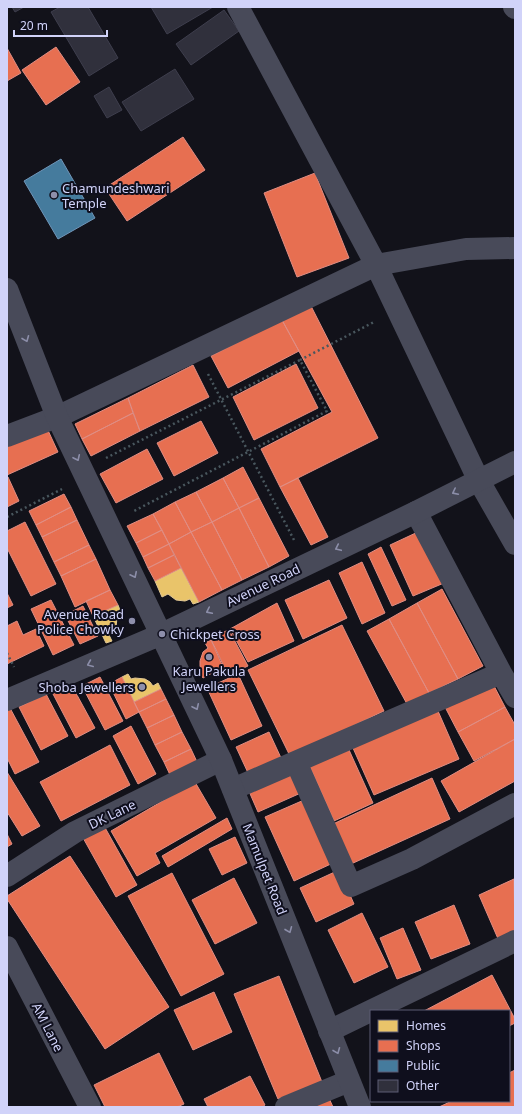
<svg xmlns="http://www.w3.org/2000/svg" width="522" height="1114" font-family="'Noto Sans',sans-serif">
<style>
.homes{fill:#e9c46a;stroke:#e2c895}
.shops{fill:#e76f51;stroke:#e08d83}
.public{fill:#457b9d;stroke:#6f95b9}
.building{fill:#30303c;stroke:#3e3e4d}
.lines{fill:none;stroke-linecap:round;stroke-linejoin:round}
.path{stroke:#49575e;stroke-width:2.5;stroke-dasharray:2 3;stroke-linecap:butt}
.minor{stroke:#484a59;stroke-width:22}
.tertiary{stroke:#484a59;stroke-width:22}
.oneway{stroke:#8c8ea9}
.poi-dot{fill:#8e8fab;stroke:#0f0f1d;stroke-width:1.5}
.labels{text-anchor:middle;stroke-width:4;stroke-linejoin:round;paint-order:stroke}
.poi-label{font-size:13px;fill:#d1d3f9;stroke:#0f0f1d;text-anchor:start}
.street-label{font-size:13px;fill:#d1d3f9;stroke:#0f0f1d}
</style>
<rect width="100%" height="100%" fill="#12121a"/>
<path class="homes" d="M181,568l18,34 -6,2 -3,-5 -5,2 -9,-1 -8,-6 -6,3 -7,-16z
M118,605l2,5 -5,3 2,5 -1,9 -7,8 3,6 -6,2 -13,-27z
M128,674l3,5 4,-1 10,1 5,3 3,4 5,-3 3,6 -27,13 -12,-25z"/>
<path class="shops" d="M56,47l24,35 -34,23 -24,-35z
M7,48l14,25 -14,8z
M183,137l22,33 -78,51 -22,-33z
M315,173l34,85 -52,19 -33,-84z
M311,306l67,132 -98,49 -19,-38 71,-37 -50,-92z
M282,320l17,31 -71,37 -17,-32z
M296,364l22,44 -64,32 -21,-43z
M193,365l16,32 -69,34 -12,-33z
M128,398l5,15 -51,26 -7,-15z
M133,413l7,18 -49,25 -9,-17z
M201,421l17,32 -44,23 -17,-33z
M46,426l12,26 -51,23v-31z
M147,449l16,30 -47,24 -16,-29z
M243,467l16,31 -20,10 -16,-30z
M8,477l11,24 -12,6v-29z
M223,478l16,30 -27,14 -16,-30z
M298,478l30,59 -17,8 -31,-58z
M196,492l16,30 -21,10 -16,-30z
M64,494l7,13 -35,18 -7,-14z
M259,498l30,58 -20,11 -30,-59z
M175,502l16,30 -22,12 -16,-30z
M71,507l6,13 -35,17 -6,-12z
M239,508l30,59 -27,13 -30,-58z
M153,514l9,16 -26,13 -9,-17z
M77,520l12,25 -35,17 -12,-25z
M25,522l31,62 -25,12 -24,-48v-17z
M212,522l30,58 -20,10 -31,-58z
M162,530l7,14 -26,13 -7,-14z
M420,531l24,52 -31,13 -23,-51z
M191,532l31,58 -23,12 -30,-58z
M169,544l5,11 -26,13 -5,-11z
M89,545l7,14 -35,17 -7,-14z
M381,547l25,53 -14,6 -24,-52z
M174,555l7,13 -26,13 -7,-13z
M96,559l14,31 -35,17 -14,-31z
M362,562l23,51 -23,11 -23,-51z
M329,580l18,38 -44,21 -18,-39z
M442,589l41,77 -25,13 -41,-76z
M110,590l8,15 -25,11 -7,-15z
M7,593l6,12 -6,3z
M51,600l23,45 -21,10 -22,-46z
M277,603l17,38 -46,21 -18,-33z
M417,603l41,76 -29,14 -40,-74z
M83,606l15,30 -18,8 -15,-29z
M389,619l40,74 -22,11 -40,-73z
M17,621l6,14 13,-6 8,17 -37,18v-38z
M342,625l42,86 -94,45 -42,-86z
M229,630l19,36 -20,9 -18,-38z
M211,640l12,27 -20,11 -4,-6 3,-1 -2,-5v-5l3,-9 5,-4 -3,-5z
M238,674l24,52 -31,14 -24,-52z
M100,677l23,44 -18,9 -23,-44z
M122,677l17,35 -13,7 -17,-35z
M492,682l13,25 -47,25 -13,-25z
M71,684l24,44 -19,10 -23,-44z
M161,689l5,10 -27,13 -5,-10z
M46,694l22,42 -27,14 -22,-43z
M166,699l8,16 -27,13 -8,-16z
M505,707l10,18v14l-41,22 -16,-29z
M10,708l29,54 -24,12 -8,-16v-49z
M438,711l21,48 -85,36 -21,-47z
M174,715l8,17 -27,13 -8,-17z
M131,726l25,48 -18,10 -25,-48z
M182,732l9,17 -27,13 -9,-17z
M269,732l13,28 -33,15 -13,-28z
M515,739v42l-56,31 -18,-31z
M345,741l28,62 -39,18 -28,-63z
M110,745l20,40 -69,36 -21,-39z
M191,749l7,15 -27,13 -7,-15z
M292,768l11,24 -45,20 -10,-23z
M7,772l33,54 -18,10 -15,-24z
M432,778l18,41 -99,45 -18,-40z
M195,782l21,36 -61,35 5,10 -23,13 -26,-45z
M304,800l29,63 -39,18 -29,-64z
M227,818l5,11 -64,38 -6,-11z
M103,824l34,61 -21,12 -34,-61z
M7,834l5,10 -5,3z
M235,837l12,26 -25,12 -13,-26z
M70,856l99,151 -64,42 -98,-150v-3z
M339,870l15,34 -38,18 -16,-34z
M172,873l52,101 -43,22 -53,-100z
M234,878l23,45 -42,21 -23,-44z
M514,879l1,54 -16,8 -20,-46z
M454,905l16,39 -39,15 -16,-37z
M362,913l26,54 -34,16 -26,-53z
M403,928l18,42 -24,9 -17,-41z
M492,975l23,44v4l-6,3v-15h-85z
M279,976l43,106 -44,17 -44,-105z
M214,992l18,40 -39,18 -19,-40z
M159,1053l25,51 -7,3h-72l-11,-22z
M515,1070v37h-76l13,-6h57v-28z
M250,1076l15,29 -3,2h-54l-4,-8z
M328,1096l5,11h-28z"/>
<path class="public" d="M61,159l34,59 -37,21 -34,-58z"/>
<path class="building" d="M12,7h12l-9,5z
M60,7h28l30,51 -29,18 -38,-64z
M151,7h62l-46,27z
M224,10l15,21 -48,34 -15,-21z
M175,69l19,30 -53,32 -19,-29z
M109,87l13,23 -15,8 -13,-22z"/>
<g class="lines">
<path class="path" d="M300,360l74,-38
M208,374l86,166
M106,458l194,-98 27,51 -195,101
M7,517l55,-28
M7,653l7,14"/>
<path class="minor" d="M238,7l138,258 103,216 36,63
M514,7l1,1
M7,436l50,-19 319,-152 90,-16 49,-1
M416,512l85,161 14,24
M296,762l55,124 61,-27 103,-55
M233,789l268,-116
M7,876l68,-44 146,-72
M7,947l83,160
M329,1031l186,-90
M286,1107l63,-26"/>
<path class="tertiary" d="M7,289l50,128 164,343 139,347
M7,700l155,-66 254,-122 99,-50"/>
</g>
<defs><path id="oneway-chevron" d="M-2-3.5L2.5 0L-2 3.5" fill="none" stroke-width="1.6" stroke-linecap="round" stroke-linejoin="round"/></defs>
<g class="oneway">
<use href="#oneway-chevron" transform="translate(26 339) rotate(68)"/>
<use href="#oneway-chevron" transform="translate(77 458) rotate(65)"/>
<use href="#oneway-chevron" transform="translate(455 492) rotate(153)"/>
<use href="#oneway-chevron" transform="translate(338 548) rotate(155)"/>
<use href="#oneway-chevron" transform="translate(134 575) rotate(64)"/>
<use href="#oneway-chevron" transform="translate(209 611) rotate(154)"/>
<use href="#oneway-chevron" transform="translate(90 664) rotate(157)"/>
<use href="#oneway-chevron" transform="translate(196 707) rotate(65)"/>
<use href="#oneway-chevron" transform="translate(289 930) rotate(68)"/>
<use href="#oneway-chevron" transform="translate(337 1051) rotate(68)"/>
</g>
<g class="poi-dot">
<circle cx="54" cy="195" r="4"/>
<circle cx="132" cy="621" r="4"/>
<circle cx="162" cy="634" r="4"/>
<circle cx="209" cy="657" r="4"/>
<circle cx="142" cy="687" r="4"/>
</g>
<g class="labels">
<g class="poi-label">
<text x="62" y="193">Chamundeshwari<tspan x="62" dy="15">Temple</tspan></text>
<text x="124" y="619" text-anchor="end">Avenue Road<tspan x="124" dy="15">Police Chowky</tspan></text>
<text x="170" y="639">Chickpet Cross</text>
<text x="209" y="676" text-anchor="middle">Karu Pakula<tspan x="209" dy="15">Jewellers</tspan></text>
<text x="134" y="692" text-anchor="end">Shoba Jewellers</text>
</g>
<g class="street-label">
<text transform="translate(263 585) rotate(-26)" y="5">Avenue Road</text>
<text transform="translate(112 814) rotate(-26)" y="5">DK Lane</text>
<text transform="translate(265 869) rotate(68)" y="5">Mamulpet Road</text>
<text transform="translate(48 1027) rotate(63)" y="5">AM Lane</text>
</g>
</g>
<rect width="522" height="1114" fill="none" stroke="#d1d3f9" stroke-width="16"/>
<rect x="370" y="1010" width="140" height="92" fill="#0f0f1d" stroke="#5d5d75"/>
<rect x="378" y="1020" width="20" height="12" fill="#e9c46a" stroke="#5d5d75"/>
<text x="406" y="1030" font-size="12" fill="#d1d3f9">Homes</text>
<rect x="378" y="1040" width="20" height="12" fill="#e76f51" stroke="#5d5d75"/>
<text x="406" y="1050" font-size="12" fill="#d1d3f9">Shops</text>
<rect x="378" y="1060" width="20" height="12" fill="#457b9d" stroke="#5d5d75"/>
<text x="406" y="1070" font-size="12" fill="#d1d3f9">Public</text>
<rect x="378" y="1080" width="20" height="12" fill="#30303c" stroke="#5d5d75"/>
<text x="406" y="1090" font-size="12" fill="#d1d3f9">Other</text>
<path d="M14 30v6h93v-6" fill="none" stroke="#d1d3f9" stroke-width="2"/>
<text x="20" y="30" font-size="12" fill="#d1d3f9" stroke="#0f0f1d" stroke-width="3" paint-order="stroke">20 m</text>
</svg>
